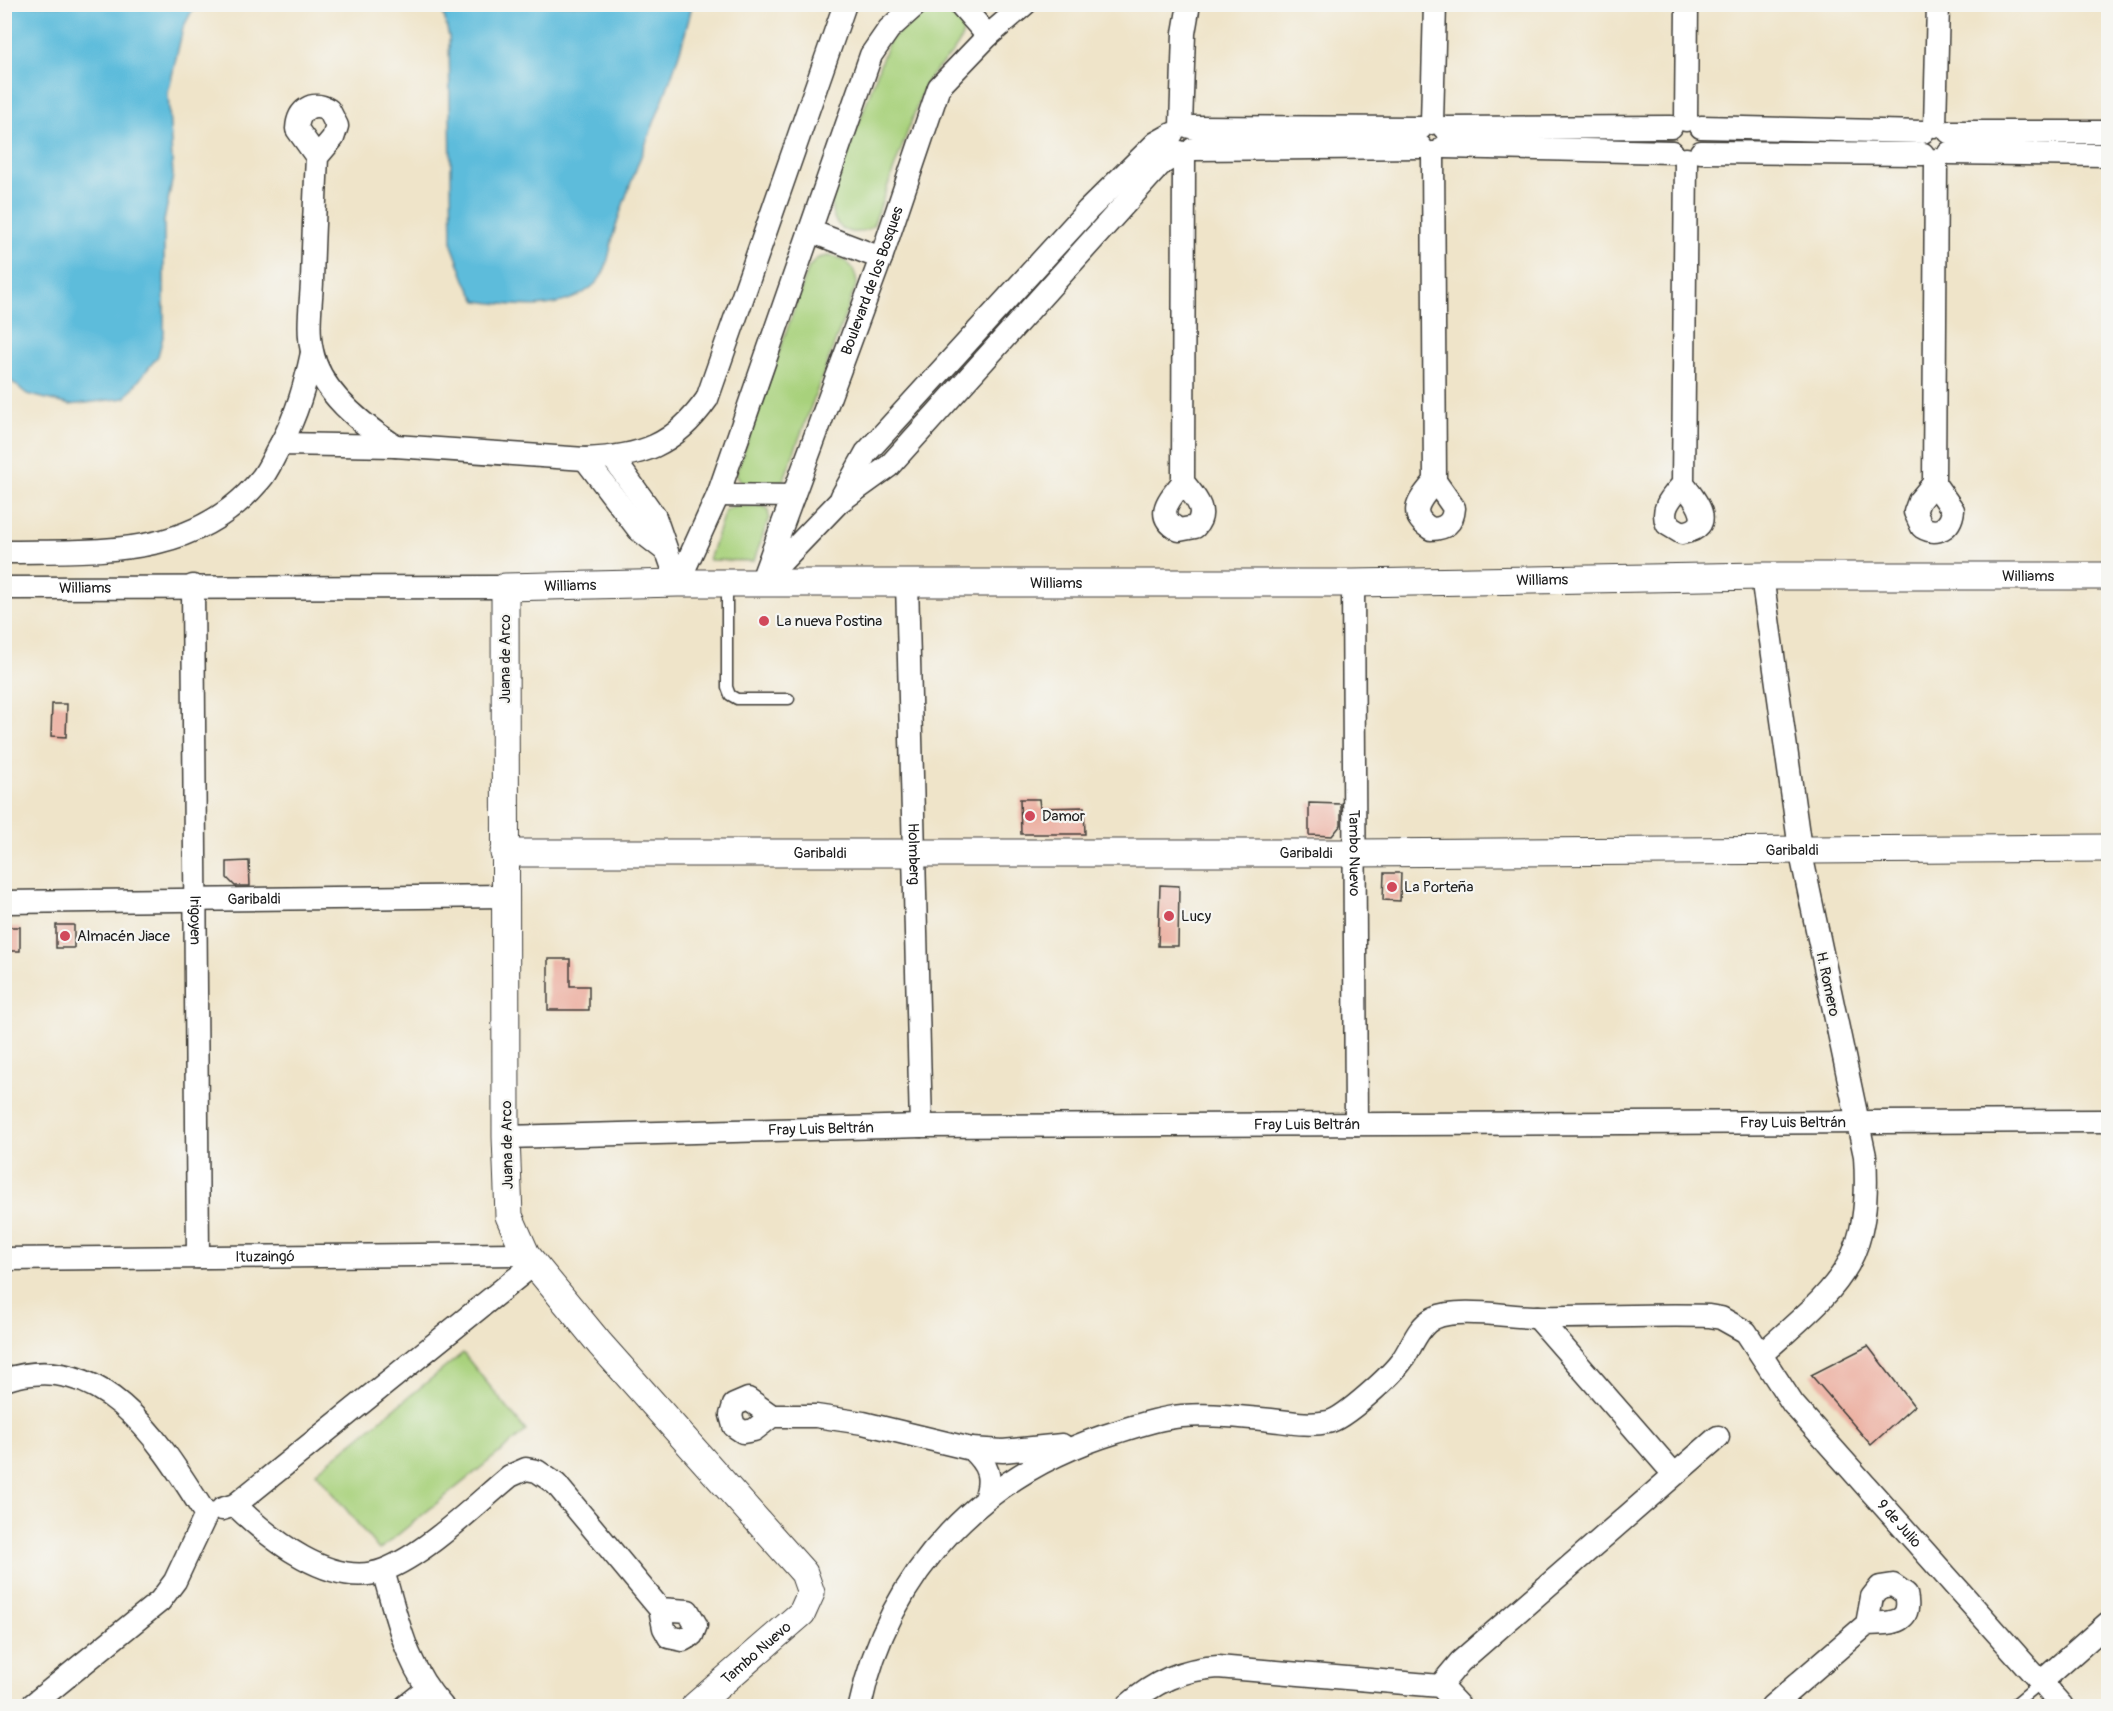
<svg xmlns="http://www.w3.org/2000/svg" width="2113" height="1711" font-family="Pangolin,sans-serif">
<style>
.green{fill:#a8d17c;stroke:#62764c;stroke-width:1.5}
.water{fill:#5dbcdb;stroke:#3c6c7c;stroke-width:1.5}
.building{fill:#ecb0a2}
.lines{fill:none;stroke-linecap:round;stroke-linejoin:round}
.service-casing{stroke:#3c3a36;stroke-width:13}
.minor-casing{stroke:#3c3a36;stroke-width:25}
.tertiary-casing{stroke:#3c3a36;stroke-width:29}
.service{stroke:#fff;stroke-width:10}
.minor{stroke:#fff;stroke-width:22}
.tertiary{stroke:#fff;stroke-width:27}
.poi-dot{fill:#d1495b;stroke:#f6f6f2;stroke-width:2}
.labels{text-anchor:middle;stroke-width:4.5;stroke-linejoin:round;paint-order:stroke}
.street-label{font-size:15px;fill:#1c1c1c;stroke:#f6f6f2}
.poi-label{font-size:15px;fill:#1c1c1c;stroke:#f6f6f2;text-anchor:start}
</style>
<rect width="100%" height="100%" fill="#f6f6f2"/>
<filter id="ink" filterUnits="userSpaceOnUse"><feTurbulence type="fractalNoise" baseFrequency=".0167" numOctaves="2"/><feDisplacementMap in="SourceGraphic" scale="12" xChannelSelector="R" yChannelSelector="G"/><feConvolveMatrix kernelMatrix="1 2 1 2 8 2 1 2 1" color-interpolation-filters="sRGB"/></filter>
<filter id="wash" filterUnits="userSpaceOnUse"><feTurbulence type="fractalNoise" baseFrequency=".008" numOctaves="4" result="noise"/><feDisplacementMap in="SourceGraphic" scale="24" xChannelSelector="R" yChannelSelector="G"/><feGaussianBlur stdDeviation="1.35" result="paint"/><feColorMatrix in="noise" values="0 0 0 0 0 0 0 0 0 0 0 0 0 0 0 0 0 1.4 0 .05"/><feComposite in="paint" operator="in"/></filter>
<g filter="url(#wash)">
<rect width="100%" height="100%" fill="#efe4c9"/>
<path class="green" d="M931,7c19,1 40,15 28,36 -9,17 -27,26 -35,44l-51,139c-24,16 -45,-1 -41,-28l54,-150 5,-9z
M828,256c17,1 27,10 29,27l-73,196 -10,8 -30,-1 -8,-12 73,-207 9,-9z
M734,506h29l5,3 1,9 -15,43 -45,-1 16,-50z
M463,1353l63,78 -147,119 -63,-78z"/>
<path class="water" d="M4,5h191l-12,23 -15,65 5,83 -9,45v112l-6,23 -33,42 -55,7 -43,-11 -22,-18z
M437,5h255c-16,77 -54,148 -77,224 -6,19 -5,40 -20,55 -32,30 -80,22 -118,17l-12,-21 -13,-35 -3,-208 -6,-26z"/>
<g id="blocks">
<path class="building" d="M52,704h15l-1,33 -15,-1z
M1020,799h19l1,9 44,-1 1,27h-64z
M1309,803l32,1v21l-9,11 -23,-1z
M249,861l1,25h-15l-8,-8v-16z
M1384,873h17l-1,28 -17,-1z
M1160,885l19,1 -1,60h-20z
M56,925h18v23h-18z
M4,927h16v24h-16z
M548,959h22v27h19v24h-41z
M1868,1346l46,60 -43,39 -60,-70z"/>
</g>
</g>
<g filter="url(#ink)">
<use href="#blocks" fill-opacity="0" stroke="#3c3a36" stroke-width="1.5"/>
<g class="lines">
<defs>
<path id="service" d="M727,584v103l3,8 7,4h52
M2012,1706l29,-24"/>
<g id="minor">
<path d="M960,4l28,32"/>
<path d="M1686,120l1,-116"/>
<path d="M1432,123l3,-119"/>
<path d="M1181,126l3,-93 5,-29"/>
<path d="M1935,126l3,-122"/>
<path d="M1190,127l231,1"/>
<path d="M1701,127l222,5"/>
<path d="M1444,128l227,-1"/>
<path d="M1949,132h159"/>
<path d="M1444,147l228,5"/>
<path d="M1193,149l228,-2"/>
<path d="M1701,152l222,2"/>
<path d="M1433,153l2,328 19,27c-1,15 -9,21 -23,21 -26,-16 -10,-30 4,-48"/>
<path d="M1949,153l159,2"/>
<path d="M317,157l-20,-28c1,-19 15,-29 32,-19l8,16 -4,12 -16,19c-2,42 -4,84 -5,125 -1,23 -5,47 0,69 8,41 51,74 83,95"/>
<path d="M810,231l71,27"/>
<path d="M281,444c16,-30 24,-58 31,-91"/>
<path d="M613,458l42,59 23,66"/>
<path d="M585,459l54,71 27,21"/>
<path d="M1183,482c11,14 27,29 12,45l-16,3c-26,-15 -10,-30 4,-48l1,-329"/>
<path d="M1934,483l-15,18 -4,11 7,15c15,9 29,1 31,-17l-19,-27 2,-323"/>
<path d="M1683,484c-10,12 -23,23 -16,40l15,9c36,-6 14,-33 1,-49l3,-325"/>
<path d="M718,495l75,1"/>
<path d="M842,496l24,-43 222,-243 68,-67 16,-9"/>
<path d="M4,552c95,-2 189,8 256,-72 9,-10 14,-25 21,-36l114,2 190,13c56,-2 89,-13 122,-60l138,-395"/>
<path d="M766,578l73,-76 50,-36 271,-301 20,-13"/>
<path id="s1" d="M907,582l14,544"/>
<path d="M678,583l40,-88 153,-440 18,-26 28,-25"/>
<path id="s2" d="M761,583l120,-325 58,-171 49,-51 37,-32"/>
<path id="s3" d="M1353,583l3,541"/>
<path id="s4" d="M193,586l5,671"/>
<path id="s5" d="M4,588l501,-1"/>
<path id="s6" d="M4,902l501,-6"/>
<path id="s7" d="M506,1137l415,-11 1187,-5"/>
<path id="s8" d="M4,1259l522,-5"/>
<path d="M1537,1317l136,156"/>
<path d="M1762,1354c75,-68 110,-88 103,-198l-65,-307 -38,-273"/>
<path d="M4,1380c101,-33 157,64 202,135l-31,66 -15,20 -129,105"/>
<path d="M772,1416l-24,-17 -14,6 -3,10 3,11 9,6 11,-2 18,-14h44l47,7 108,26c17,16 22,28 14,50"/>
<path d="M971,1449l32,2 59,-6"/>
<path d="M235,1505c34,33 97,85 149,65 42,-16 91,-65 126,-94l16,-7 11,2 19,13 104,125 4,19 5,9 14,3 9,-5 4,-10 -8,-14 -28,-2"/>
<path d="M222,1509l13,-4 299,-241"/>
<path d="M383,1571c15,50 23,96 59,135"/>
<path d="M2041,1682l67,-59"/>
<path d="M1440,1686l20,-24 258,-225"/>
<path d="M406,1706l20,-16"/>
<path id="s9" d="M860,1706c29,-136 124,-234 257,-274 21,-7 43,-14 65,-16 30,-2 60,1 89,4 18,2 38,6 57,2 16,-3 65,-48 75,-63 9,-13 15,-33 31,-41 24,-11 75,-1 103,-1 57,1 115,-3 172,-1l12,2 25,14 47,72 269,302"/>
<path d="M1127,1706c27,-24 55,-37 91,-39l222,19 19,20"/>
<path d="M1772,1706l95,-82 5,-27 8,-10 13,-2 13,9c7,31 -16,29 -39,30"/>
</g>
<g id="tertiary">
<path id="s10" d="M504,853h850l754,-5"/>
<path id="s11" d="M695,1706l107,-93 9,-20 -7,-20 -204,-229 -74,-90 -17,-38 -3,-79 -1,-550 173,-4h675l409,-7h346"/>
</g>
</defs>
<use href="#service" class="service-casing"/>
<use href="#minor" class="minor-casing"/>
<use href="#tertiary" class="tertiary-casing"/>
<use href="#service" class="service"/>
<use href="#minor" class="minor"/>
<use href="#tertiary" class="tertiary"/>
</g>
</g>
<g class="poi-dot">
<circle cx="764" cy="621" r="6"/>
<circle cx="1030" cy="816" r="6"/>
<circle cx="1392" cy="887" r="6"/>
<circle cx="1169" cy="916" r="6"/>
<circle cx="65" cy="936" r="6"/>
</g>
<g class="labels">
<g class="street-label">
<text dy="5" stroke="none"><textPath href="#s2" startOffset="322">Boulevard de los Bosques</textPath></text>
<text dy="5" stroke="none"><textPath href="#s11" startOffset="2802">Williams</textPath></text>
<text dy="5" stroke="none"><textPath href="#s11" startOffset="2316">Williams</textPath></text>
<text dy="5" stroke="none"><textPath href="#s11" startOffset="1830">Williams</textPath></text>
<text dy="5" stroke="none"><textPath href="#s11" startOffset="1344">Williams</textPath></text>
<text dy="5" stroke="none"><textPath href="#s5" startOffset="81">Williams</textPath></text>
<text transform="translate(505 659) rotate(-90)" y="5">Juana de Arco</text>
<text dy="5" stroke="none"><textPath href="#s10" startOffset="1288">Garibaldi</textPath></text>
<text dy="5" stroke="none"><textPath href="#s10" startOffset="802">Garibaldi</textPath></text>
<text dy="5" stroke="none"><textPath href="#s10" startOffset="316">Garibaldi</textPath></text>
<text dy="5" stroke="none"><textPath href="#s1" startOffset="272">Holmberg</textPath></text>
<text dy="5" stroke="none"><textPath href="#s3" startOffset="270">Tambo Nuevo</textPath></text>
<text dy="5" stroke="none"><textPath href="#s6" startOffset="250">Garibaldi</textPath></text>
<text dy="5" stroke="none"><textPath href="#s4" startOffset="334">Irigoyen</textPath></text>
<text transform="translate(1828 984) rotate(78)" y="5">H. Romero</text>
<text dy="5" stroke="none"><textPath href="#s7" startOffset="1287">Fray Luis Beltrán</textPath></text>
<text dy="5" stroke="none"><textPath href="#s7" startOffset="801">Fray Luis Beltrán</textPath></text>
<text dy="5" stroke="none"><textPath href="#s7" startOffset="315">Fray Luis Beltrán</textPath></text>
<text transform="translate(507 1145) rotate(-91)" y="5">Juana de Arco</text>
<text dy="5" stroke="none"><textPath href="#s8" startOffset="261">Ituzaingó</textPath></text>
<text dy="5" stroke="none"><textPath href="#s9" startOffset="1322">9 de Julio</textPath></text>
<text dy="5" stroke="none"><textPath href="#s11" startOffset="81">Tambo Nuevo</textPath></text>
</g>
<g class="poi-label">
<text x="776" y="626">La nueva Postina</text>
<text x="1042" y="821">Damor</text>
<text x="1404" y="892">La Porteña</text>
<text x="1181" y="921">Lucy</text>
<text x="77" y="941">Almacén Jiace</text>
</g>
</g>
<rect width="2113" height="1711" fill="none" stroke="#f6f6f2" stroke-width="24"/>
</svg>
